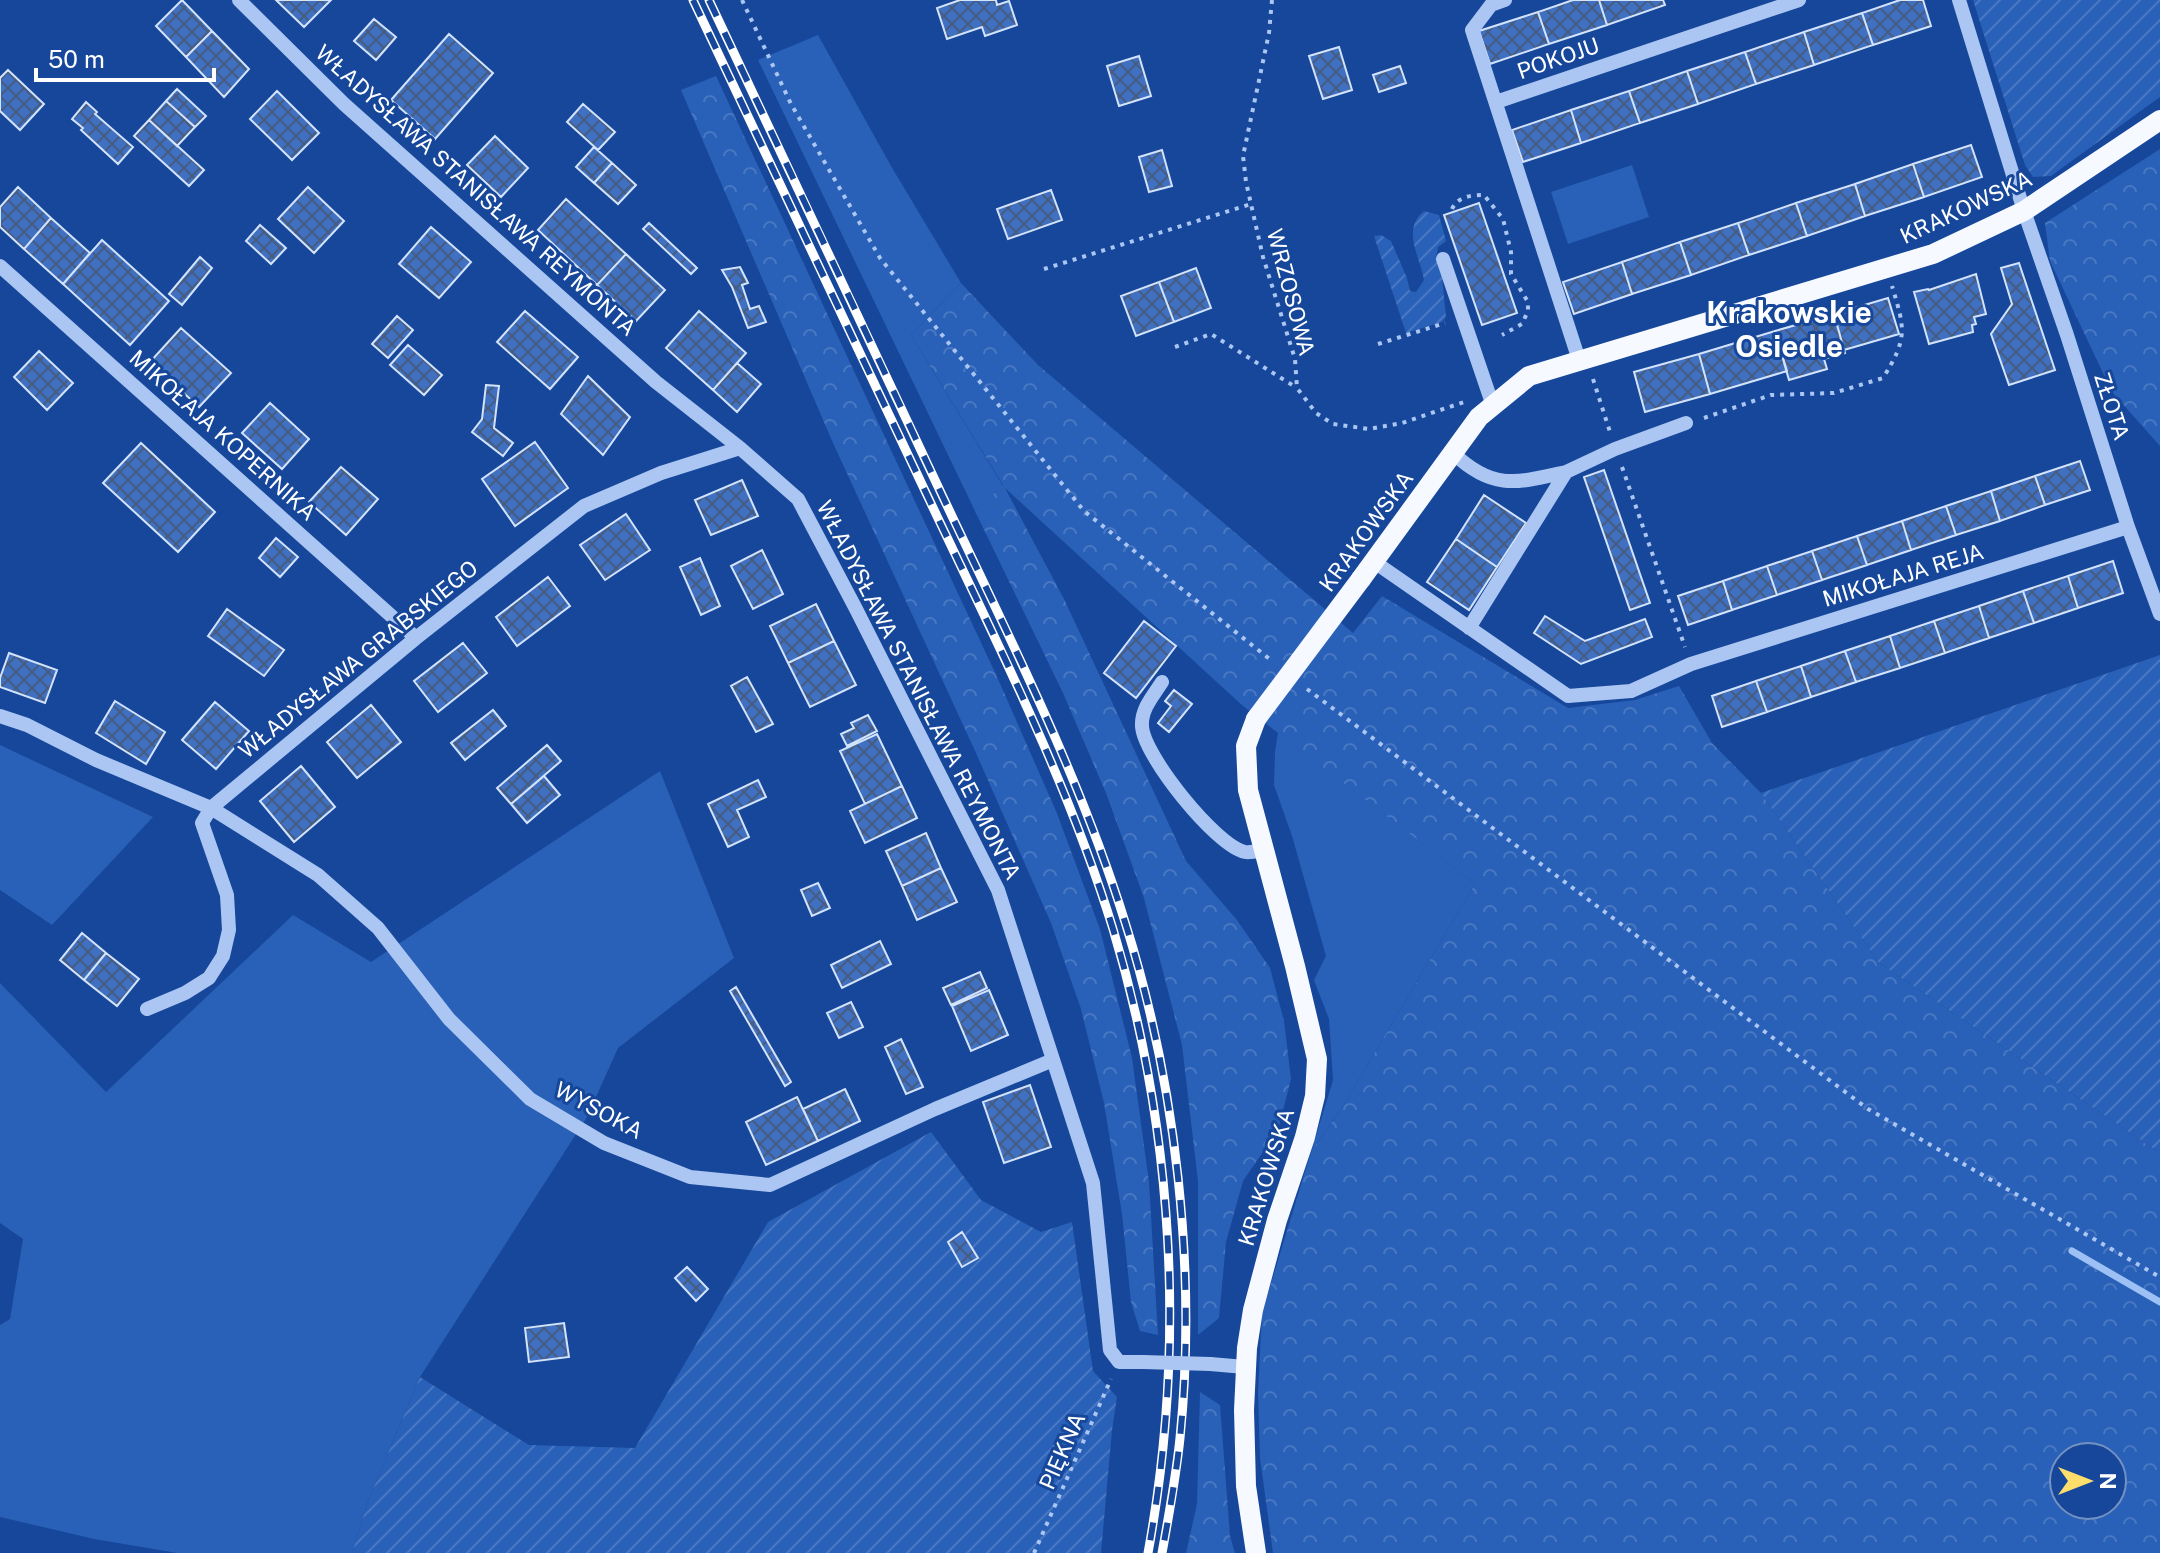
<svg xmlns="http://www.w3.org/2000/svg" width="2160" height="1553" font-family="'Public Sans',sans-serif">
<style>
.green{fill:#2960b8}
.forest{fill:url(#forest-crowns);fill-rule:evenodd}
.garden{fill:url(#garden-furrows)}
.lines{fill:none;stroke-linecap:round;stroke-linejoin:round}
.stream{stroke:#9dc0f5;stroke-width:7}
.building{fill:url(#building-cross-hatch);stroke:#d3e3fc;stroke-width:2}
.path{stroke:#abc6f2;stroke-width:4;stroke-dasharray:4 6;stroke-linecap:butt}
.minor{stroke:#abc6f2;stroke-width:14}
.major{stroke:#f6f9ff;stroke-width:20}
.rail-casing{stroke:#fff;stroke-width:9}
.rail{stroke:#16479a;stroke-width:6;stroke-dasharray:18;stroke-linecap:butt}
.minor-bridge{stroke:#abc6f2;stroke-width:14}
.major-bridge{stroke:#f6f9ff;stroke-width:20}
.labels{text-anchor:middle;stroke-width:6;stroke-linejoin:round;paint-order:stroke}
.street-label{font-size:22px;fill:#fff;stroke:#16479a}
.district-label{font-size:30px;font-weight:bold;fill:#fff;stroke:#16479a}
</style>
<defs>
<pattern id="forest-crowns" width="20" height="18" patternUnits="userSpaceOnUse" patternTransform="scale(2)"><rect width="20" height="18" fill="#2960b8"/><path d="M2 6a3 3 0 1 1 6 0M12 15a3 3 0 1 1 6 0" fill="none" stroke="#4978c3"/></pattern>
<pattern id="garden-furrows" width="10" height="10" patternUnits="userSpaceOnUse" patternTransform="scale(2)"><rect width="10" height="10" fill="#2960b8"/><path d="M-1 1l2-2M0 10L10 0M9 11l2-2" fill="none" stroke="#4978c3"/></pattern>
<pattern id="building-cross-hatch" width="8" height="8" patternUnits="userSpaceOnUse" patternTransform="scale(2)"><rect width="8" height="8" fill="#3f70c1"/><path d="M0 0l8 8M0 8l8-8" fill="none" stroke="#465c81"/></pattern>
</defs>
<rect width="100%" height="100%" fill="#16479a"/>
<path class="green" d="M818,35l73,131 70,117 -50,52 92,151 -28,25 -217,-451z
M1632,165l17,52 -81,27 -17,-52z
M1278,732l197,152 -132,222 -32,46 22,-72 -4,-61 -15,-39 12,-24 -34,-120 -18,-51 1,-33z
M0,745l153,72 -101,108 -52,-35z
M660,771l74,187 -116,90 -31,69 -167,260 -52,124 -16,52h-175l-83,-14 -94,-22v-192l10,-6 13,-80 -23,-16v-240l106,109 187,-177 78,47z"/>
<path class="forest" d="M716,76l282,603 58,132 44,118 32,129 17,124 9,153 -18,-4 -9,-29 -9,-88 -18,-111 -23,-94 -30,-86 -75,-170 -143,-310 -152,-353z
M2160,149v297l-48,-54 -62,-131 -5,-38z
M961,283l77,82 315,268 29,-37 186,112 67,-8 44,-14 33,57 49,50 118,170 281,190v400h-887l-13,-95 -2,-66 4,-79 49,-161 32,-46 132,-222 -232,-178 -238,-218 60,113 121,260 51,59 33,48 14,53 7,58 -13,51 -35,51 -17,61 -7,76 -21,17v-154l-16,-136 -38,-147 -38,-105 -43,-100 -88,-182 28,-26 -92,-150zM2064,1457h48v48h-48z
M1200,1392l20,13 10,131 5,17h-49l11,-49z"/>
<path class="garden" d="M1973,0h187v97l-109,79 -18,1 -8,-12z
M1424,211l15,4 7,26 -8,6 -2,11 6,19 4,40 -4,5 -36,11 -32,-97 7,-1 10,6 16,37 3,13 6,1 8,-12c-4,-24 -23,-50 0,-69z
M2160,655v498l-281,-190 -118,-170z
M931,1132l50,68 60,32 31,-10 21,149 24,26 -5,33 -11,123h-749l16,-52 52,-124 109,68 106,3 133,-226z"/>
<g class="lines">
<path class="stream" d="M2072,1251l88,51"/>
</g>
<path class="building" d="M182,0l30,31 -26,26 -30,-31z
M276,0h55l-27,27z
M960,0h36l1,5 12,-4 8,24 -32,11 -3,-9 -35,12 -10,-31z
M1573,0h26l8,25 -58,19 -11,-32z
M1599,0h64l2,5 -58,20z
M1900,0h23l8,26 -58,19 -11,-32z
M1538,12l11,32 -59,20 -11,-33z
M1862,13l11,32 -59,20 -10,-33z
M374,19l22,18 -20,23 -22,-19z
M212,31l37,38 -25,28 -38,-40z
M1804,32l10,33 -58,19 -11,-32z
M449,34l44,39 -58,66 -44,-39z
M1339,47l13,43 -29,9 -14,-43z
M1745,52l11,32 -58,20 -11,-33z
M1139,56l12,40 -32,10 -12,-40z
M1400,66l6,17 -27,9 -6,-17z
M8,70l36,34 -24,26 -20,-19v-33z
M1687,71l11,33 -58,19 -11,-32z
M177,89l29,27 -11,11 -29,-26z
M277,91l42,42 -27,27 -42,-41z
M1629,91l11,32 -59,20 -10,-33z
M166,101l29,26 -18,19 -28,-26z
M86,102l11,10 -2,2 38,33 -15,17 -37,-34 2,-2 -11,-9z
M583,104l32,28 -17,18 -31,-28z
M1571,110l10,33 -58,19 -11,-32z
M149,120l55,50 -15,16 -55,-50z
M495,136l33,32 -27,29 -34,-32z
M1971,145l11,32 -58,20 -11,-33z
M594,147l18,16 -18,20 -18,-16z
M1162,150l10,36 -23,6 -10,-35z
M612,163l24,22 -18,19 -24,-21z
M1913,164l11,33 -59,19 -10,-32z
M1855,184l10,32 -58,20 -11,-33z
M18,187l33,31 -27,31 -24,-22v-20z
M308,187l36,34 -30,32 -36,-34z
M1051,190l11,30 -54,19 -11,-30z
M566,199l60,55 -29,31 -59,-55z
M1479,203l38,110 -35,12 -38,-110z
M1796,203l11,33 -58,19 -11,-32z
M51,218l39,35 -27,31 -39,-35z
M649,223l48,45 -6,6 -48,-45z
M1738,223l11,32 -58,20 -11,-33z
M260,225l26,23 -15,16 -25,-23z
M431,227l40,35 -32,36 -40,-34z
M102,240l67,61 -39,44 -67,-61z
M1680,242l11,33 -59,19 -10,-32z
M626,254l39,36 -29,31 -39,-36z
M200,257l12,11 -30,37 -13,-11z
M1622,262l10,32 -58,20 -11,-32z
M2019,263l36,107 -46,15 -18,-51 21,-30 -11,-36z
M740,267l8,16 -6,2 8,24 9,-3 7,16 -18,6 -16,-41 -10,-17z
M1196,268l15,40 -37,14 -15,-40z
M1976,274l10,40 -12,3 2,7 -4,1 1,7 -44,12 -15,-52 14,-3 1,1z
M1159,282l15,40 -38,14 -15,-40z
M1888,298l11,36 -55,16 -10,-36z
M525,311l53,46 -28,32 -53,-47z
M699,311l47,42 -33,37 -47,-42z
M1834,314l11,39 -21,6 3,10 -38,11 -14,-49z
M397,316l16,14 -25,28 -16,-14z
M181,328l50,45 -32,34 -49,-45z
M1775,331l12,40 -77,23 -11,-40z
M408,345l34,30 -18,20 -34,-30z
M39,351l34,32 -26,27 -33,-33z
M1699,354l11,40 -65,18 -11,-40z
M737,363l24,21 -24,28 -24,-22z
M588,376l42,41 -27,38 -42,-41z
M486,385l13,1 -5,42 19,15 -10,13 -31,-24 10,-13z
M270,403l39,36 -27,30 -40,-36z
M535,442l33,46 -53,38 -33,-47z
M141,443l74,69 -37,40 -75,-69z
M2080,461l10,29 -45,15 -10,-29z
M341,467l37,32 -32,36 -37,-33z
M1604,470l46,133 -20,7 -46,-133z
M2035,476l10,29 -45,16 -9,-30z
M742,480l16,36 -47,19 -16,-35z
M1991,491l9,30 -44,14 -10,-29z
M1484,495l42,28 -29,44 -41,-28z
M1946,506l10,29 -45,15 -9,-29z
M626,514l24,36 -45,30 -25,-35z
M1902,521l9,29 -44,15 -10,-29z
M1857,536l10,29 -45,15 -10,-29z
M276,538l22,19 -18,20 -21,-19z
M1456,539l41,28 -28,43 -42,-28z
M762,550l21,44 -30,15 -22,-43z
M1812,551l10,29 -45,15 -10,-29z
M700,558l20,48 -19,9 -21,-48z
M2113,561l10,32 -45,15 -10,-32z
M1767,566l10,29 -45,15 -9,-29z
M2068,576l10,32 -44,15 -11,-32z
M548,577l22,29 -53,40 -21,-29z
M1723,581l9,29 -44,15 -10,-29z
M2023,591l11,32 -45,15 -10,-32z
M816,604l18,37 -46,22 -18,-37z
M1979,606l10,32 -44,15 -11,-32z
M227,609l57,41 -20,26 -56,-40z
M1545,616l40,25 60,-22 7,18 -71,27 -47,-31z
M1144,621l32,25 -40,52 -32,-25z
M1934,621l11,32 -45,15 -10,-32z
M1890,636l10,32 -44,14 -11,-31z
M834,641l22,44 -46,22 -22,-44z
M463,643l24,30 -49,39 -24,-31z
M1845,651l11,31 -45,15 -10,-31z
M9,653l48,17 -12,33 -45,-16v-9z
M1801,666l10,31 -44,15 -11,-31z
M747,677l26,47 -17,8 -25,-46z
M1756,681l11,31 -45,15 -10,-31z
M1174,690l18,14 -23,28 -11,-9 13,-17 -6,-5z
M115,701l50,31 -19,32 -50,-31z
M215,702l34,29 -33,38 -34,-29z
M371,705l30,37 -44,36 -30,-36z
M493,710l13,16 -41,34 -14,-17z
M868,715l9,16 -30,15 -6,-12 13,-6 -3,-5z
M877,734l25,52 -37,18 -25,-53z
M547,745l14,16 -50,43 -14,-16z
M301,766l34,41 -41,35 -34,-41z
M544,776l16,19 -33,28 -16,-19z
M758,780l8,17 -29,13 12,27 -21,10 -20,-43z
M902,786l15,32 -52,25 -15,-32z
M926,833l15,35 -39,18 -16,-35z
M941,868l16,34 -40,18 -15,-34z
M818,883l12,25 -18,8 -11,-26z
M82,933l24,20 -22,27 -24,-20z
M880,941l11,23 -49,24 -11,-23z
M106,953l33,26 -22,27 -33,-26z
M980,972l7,16 -36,17 -8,-17z
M736,987l55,95 -6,4 -55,-95z
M989,990l19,45 -37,16 -19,-45z
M851,1002l12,25 -24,11 -12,-25z
M901,1039l22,48 -17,7 -21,-47z
M1030,1085l21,62 -47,16 -21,-61z
M845,1089l15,32 -42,20 -15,-32z
M797,1097l21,44 -52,24 -20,-43z
M962,1232l16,26 -16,9 -14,-25z
M687,1267l21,22 -12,12 -21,-23z
M564,1323l5,34 -40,5 -4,-34z"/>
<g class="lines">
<path class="path" d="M742,0l49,104 89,154 204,253 188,150
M1272,0l-3,33 -26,123 3,26 17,75 32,102 2,29 19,25 17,11 36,5 33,-6 62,-21
M1452,209c6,-13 20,-14 32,-14l19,24 8,33v22l17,28v9l-6,13 -20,11
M1044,269l207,-65
M1378,344l67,-21
M1175,347l36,-13 86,54
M1593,379l17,53
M1704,418l67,-23 63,-2 49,-15c25,-40 22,-49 9,-92
M1622,467l63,180
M1307,689l561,420 292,168
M1034,1553l77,-174"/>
<path class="minor" d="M239,0l105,104 312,278 84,66 58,51 58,110 142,281 95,293 17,167 9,12h24
M1505,0l-14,5 -19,25 107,330
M1959,0l65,211 43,124 61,192 32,87
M1496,102l303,-102
M1443,259l50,147
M0,266l416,372
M1453,453c40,38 64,30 113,19
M1373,561l195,135 63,-5 60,-27 437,-137
M1469,628l97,-156 49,-23 71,-26
M1162,682c-9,14 -21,27 -20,44 1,29 74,120 103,126 5,1 13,-1 19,-2
M0,716l27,9 69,35 115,48 107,67 60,53 71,91 81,80 74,44 86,34 80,8 165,-76 118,-49
M147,1009l38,-16 24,-15 14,-22 6,-26 -2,-35 -25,-72 9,-15 205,-170 168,-132 77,-33 79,-25
M1210,1364l35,3"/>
<path class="major" d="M1361,579l118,-162 50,-41 404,-122 91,-43 136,-91
M1256,1553l-10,-67 -2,-76 3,-62 6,-38 24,-90 28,-83 10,-41 2,-37 -22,-93 -47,-176 -2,-44 10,-27"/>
<defs>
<path id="rail" d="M693,0c78,165 156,330 234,495 67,142 140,284 186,434 61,202 73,417 35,624
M709,0c78,165 156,330 233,495 66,140 137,279 183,427 51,161 72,348 55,516 -4,39 -11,77 -18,115"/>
</defs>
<use href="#rail" class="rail-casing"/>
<use href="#rail" class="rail"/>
<path class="minor-bridge" d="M1143,1362l67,2"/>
<path class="major-bridge" d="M1256,719l105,-140"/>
</g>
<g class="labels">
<g class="street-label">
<text transform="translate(1558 58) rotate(-19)" y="8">POKOJU</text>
<text transform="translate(476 190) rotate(42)" y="8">WŁADYSŁAWA STANISŁAWA REYMONTA</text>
<text transform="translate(1966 207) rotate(-25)" y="8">KRAKOWSKA</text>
<text transform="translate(1291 292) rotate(75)" y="8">WRZOSOWA</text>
<text transform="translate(2112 406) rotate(72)" y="8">ZŁOTA</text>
<text transform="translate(223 435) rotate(42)" y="8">MIKOŁAJA KOPERNIKA</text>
<text transform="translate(1366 531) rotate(-54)" y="8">KRAKOWSKA</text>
<text transform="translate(1903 575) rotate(-17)" y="8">MIKOŁAJA REJA</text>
<text transform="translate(358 659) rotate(-39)" y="8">WŁADYSŁAWA GRABSKIEGO</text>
<text transform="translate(919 690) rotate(63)" y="8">WŁADYSŁAWA STANISŁAWA REYMONTA</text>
<text transform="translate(599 1110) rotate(28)" y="8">WYSOKA</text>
<text transform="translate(1266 1177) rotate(-73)" y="8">KRAKOWSKA</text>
<text transform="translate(1062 1451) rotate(-66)" y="8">PIĘKNA</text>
</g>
<g class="district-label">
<text x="1789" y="323">Krakowskie<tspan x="1789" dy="34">Osiedle</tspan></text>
</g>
</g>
<g transform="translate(2088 1481) rotate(90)"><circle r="38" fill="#16479a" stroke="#7391c2" stroke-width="2"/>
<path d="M0-6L14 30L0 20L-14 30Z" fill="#ffde6c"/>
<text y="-12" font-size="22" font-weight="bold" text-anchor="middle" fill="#ffffff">N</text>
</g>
<path d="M36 68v12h178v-12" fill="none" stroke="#ffffff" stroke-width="4"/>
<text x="48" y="68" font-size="24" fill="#ffffff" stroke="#16479a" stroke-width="6" paint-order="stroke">50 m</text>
</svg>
